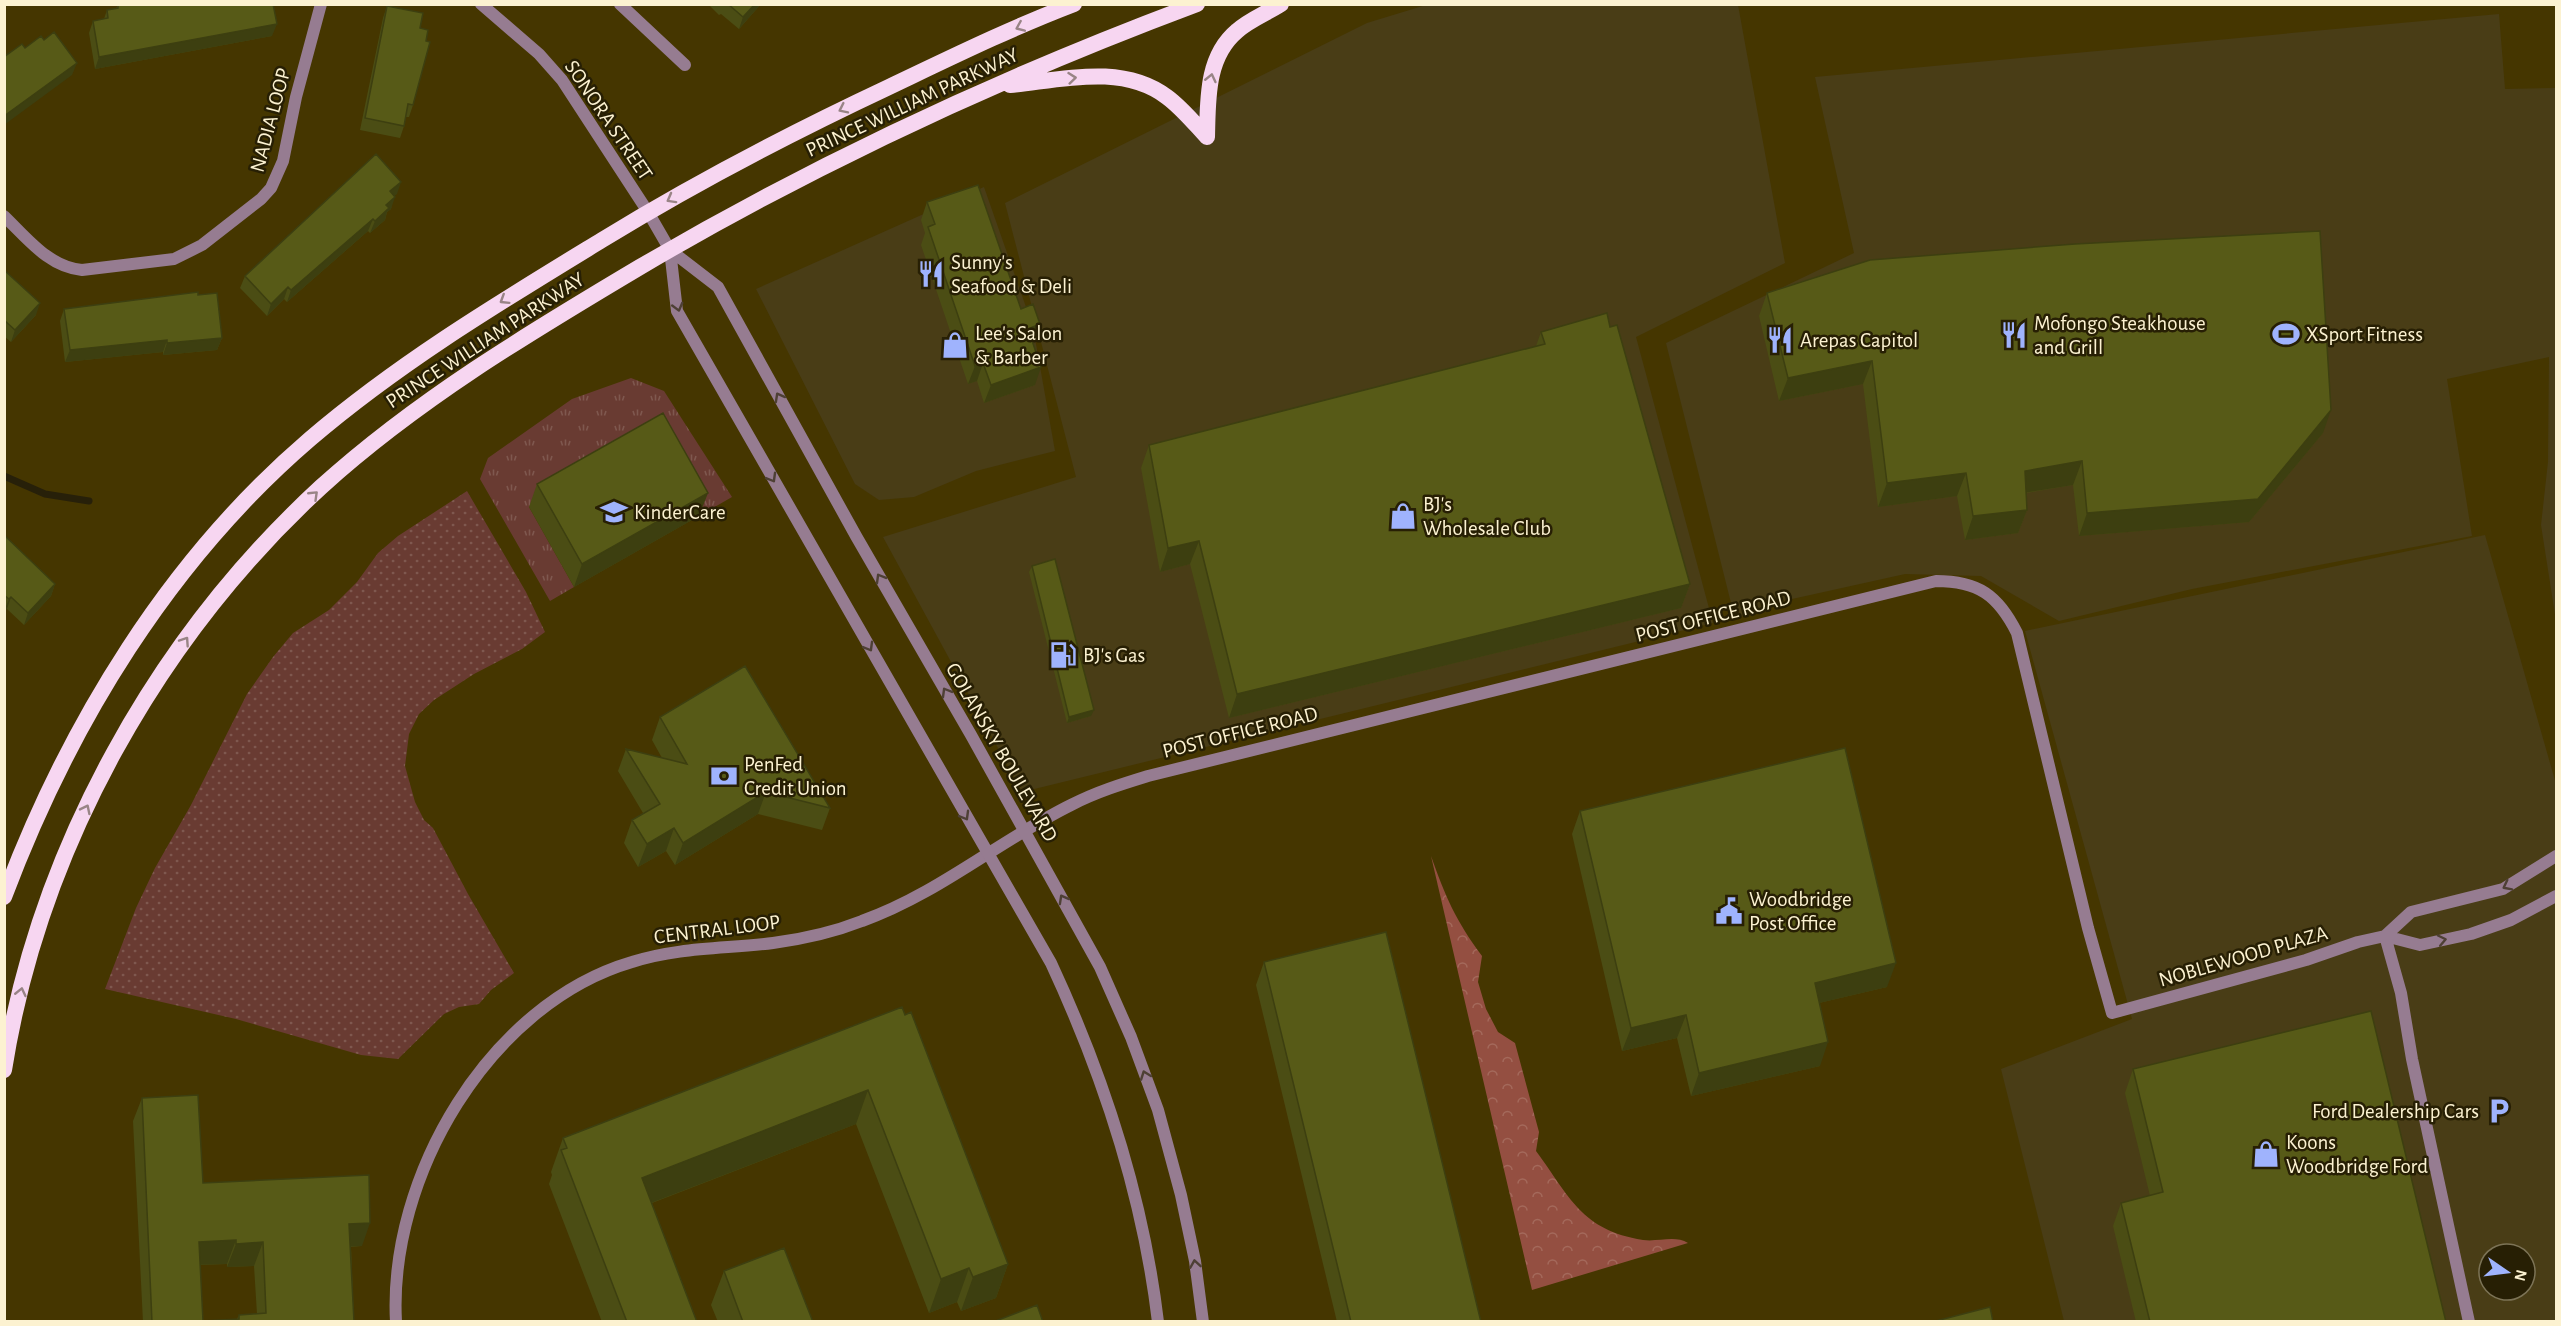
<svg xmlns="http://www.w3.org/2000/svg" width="2561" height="1326" font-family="'Alegreya Sans',sans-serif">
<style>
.built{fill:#493d16;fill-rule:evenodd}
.grass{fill:url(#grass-dots)}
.forest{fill:url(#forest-crowns)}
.park{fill:url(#park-tufts)}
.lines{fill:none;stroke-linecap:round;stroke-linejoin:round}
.stream{stroke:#272009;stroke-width:7}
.minor{stroke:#967c91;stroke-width:12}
.tertiary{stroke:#967c91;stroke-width:12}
.trunk{stroke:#f7d6f1;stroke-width:16}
.wall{fill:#4b4d14;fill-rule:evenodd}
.shaded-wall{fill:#3d3f10}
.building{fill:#575a17;stroke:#3d3f10;stroke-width:1.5;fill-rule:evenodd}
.oneway{stroke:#998486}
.oneway2{stroke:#4e4035}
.labels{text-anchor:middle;stroke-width:5;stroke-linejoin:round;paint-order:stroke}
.street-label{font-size:21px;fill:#fcf2d1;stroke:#271f04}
.poi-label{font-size:21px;fill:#fcf2d1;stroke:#271f04;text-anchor:start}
</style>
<defs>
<pattern id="grass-dots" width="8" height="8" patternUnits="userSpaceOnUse" patternTransform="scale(1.5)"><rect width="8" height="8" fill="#693b32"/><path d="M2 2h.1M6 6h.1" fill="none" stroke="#7f584f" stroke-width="1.8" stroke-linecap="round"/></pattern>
<pattern id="forest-crowns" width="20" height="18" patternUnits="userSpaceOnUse" patternTransform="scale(1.5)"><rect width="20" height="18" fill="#944f41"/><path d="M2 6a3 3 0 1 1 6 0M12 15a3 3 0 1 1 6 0" fill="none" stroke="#a4695b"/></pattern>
<pattern id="park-tufts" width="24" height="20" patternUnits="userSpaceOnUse" patternTransform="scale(1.5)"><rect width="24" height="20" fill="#693b32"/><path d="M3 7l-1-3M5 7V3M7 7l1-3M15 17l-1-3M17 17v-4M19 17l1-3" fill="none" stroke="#7f584f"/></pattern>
</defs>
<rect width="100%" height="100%" fill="#453600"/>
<path class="built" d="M1426,5h312l47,258 -149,74 77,286 -691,169 -139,-255 193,-60 -71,-274 362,-180z
M2499,14l6,75 51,-1v533l-15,-96 7,-63 1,-105 -102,22 25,157 -280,53 -133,32 -78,-45 -76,-2 -113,25 -57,20 -69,-276 188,-90 -39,-176z
M984,187l49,140 22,124 -79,20 -62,26 -35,3 -24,-16 -99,-195z
M2485,535l71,249v537h-492l-63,-252 131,-50 -107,-388zM2489,1254h36v36h-36z"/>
<path class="grass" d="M467,491l59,101 19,40 -23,17 -48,25 -40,26 -15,14 -10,20 -4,32 10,36 9,18 9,8 35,66 46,79 -23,17 -12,14 -20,3 -15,7 -46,45 -37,-4 -125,-36 -131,-30 31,-81 19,-40 36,-63 56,-111 26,-37 20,-24 36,-23 28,-28 21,-29 20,-17z"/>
<path class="forest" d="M1431,856c14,40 25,65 51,100l-4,26 8,27 12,23 17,11 24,89 -3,19c34,46 45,79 107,89 16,2 32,-5 45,3l-156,47z"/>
<path class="park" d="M631,378l33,13 68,106 -33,19 -45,-79 -125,70 45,80 -24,14 -70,-122 8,-21 84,-59z"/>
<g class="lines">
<path class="stream" d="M4,476l41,18 44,7"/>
<path class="minor" d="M481,4l58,50 23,26 86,132
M620,4l65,61
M4,216c24,23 45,51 78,54l92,-11 28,-14 59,-46 10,-11 12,-27 13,-64 25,-93
M2385,936l16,57 11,66 57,263
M2385,936l26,-24 92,-23 53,-33
M396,1322c-8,-145 93,-318 236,-360 47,-15 93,-13 141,-19 30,-4 61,-11 89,-22 76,-27 138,-81 209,-116 25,-13 51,-21 77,-29l788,-195c42,0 62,14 81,52l71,295 24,85 194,-53 52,-18 27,-6 35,9 51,-11 40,-14 45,-24"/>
<path class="tertiary" d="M648,212l22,38 48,37 138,249 115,199 129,232 31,70 27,73 23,85 14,66 8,61
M670,250l7,61 374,652c53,114 92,233 107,359"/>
<path class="trunk" d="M1010,85c51,-5 112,-22 157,12 15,11 27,26 40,40
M1207,137c1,-37 -1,-80 30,-106 12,-11 30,-18 44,-27
M4,897c65,-173 165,-337 306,-458 90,-77 192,-138 292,-199 93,-57 189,-107 287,-153 61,-29 122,-59 185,-83
M4,1070c35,-221 153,-432 317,-583 96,-87 208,-154 319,-220 177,-104 364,-191 557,-263"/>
</g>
<path class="wall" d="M118,4l154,32 -177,33 -6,-36 4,-12 11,-2 3,-9 9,-1z
M708,4h53l-22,25 -18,-15 -2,1z
M387,6l33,22 -7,77 -4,12h-3l-2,9 -4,12 -40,-8 23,-112z
M397,194l-3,2 -3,13 -4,3 -2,8 -15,13 -2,-2 -81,71 -3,-3 -17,17 -27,-28 5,-12z
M927,202l94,107 19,15 -7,18h-1l3,43 -51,18 -7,-22 -9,3 -47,-139 4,-12 -4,-13z
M4,270l32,45 -25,27 -7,-6z
M1767,293l556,140 -74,89 -170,14 -6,-51 -47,8 1,17 -9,23 -53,7 -8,-44 -79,11 -15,-123 -84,17 -20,-85z
M198,295l24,43 -5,12 -54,5v-3l-98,10 -5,-41 4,-12z
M1610,327l80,257 -9,24 -452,110 -39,-154 -30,8 -19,-104 8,-23 387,-99 5,-14z
M537,484l162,32 -125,71 -45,-80z
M4,535l51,49 -4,12 -27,29 -17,-16 -3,2z
M1032,566l59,150 -24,7 -38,-151z
M660,717l170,91 -8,22 -64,-16 -83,51 -9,-14 -28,16 -14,-24 8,-23 11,-7 -25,-42 8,-22 36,9 -10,-18z
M1580,811l307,176 -68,16 1,63 -129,30 -14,-58 -55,13 -50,-217z
M1264,962l217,360h-144l-81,-337z
M902,1007l106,257 -12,34 -35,13 -4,-9 -28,11 -73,-189 -204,79 45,119h-95l-53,-138 3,-9 -1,-3 12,-34z
M2133,1069l313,253h-310l-23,-96 8,-23 29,-7 -25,-103z
M142,1098l61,85 159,63 -11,1 3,75h-211l-10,-201zM227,1264v3l27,-1 3,48 -18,1 -2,4 -34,2 -3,-56z
M724,1271l89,51h-95l-7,-17z"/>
<path class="shaded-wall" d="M755,4h6l-22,25 4,-12z
M277,24l-5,12 -177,33 4,-12z
M77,63l-5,12 -68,50v-9z
M401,182l-4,12 -11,9 4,-12z
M395,197l-4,12 -4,3 -2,8 -15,13 5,-12 11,-16z
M373,219l-5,12 -81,71 4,-12z
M288,287l-4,12 -17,17 4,-12z
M40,303l-4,12 -25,27 4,-12z
M1040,324l-7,18 -12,5 7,-18z
M222,338l-5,12 -54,5 4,-12z
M167,340l-4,12 -98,10 5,-12z
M1872,361l-9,23 -84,17 9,-23z
M983,363l-6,18 -9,3 7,-18z
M1041,367l-6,18 -51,18 7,-18z
M2331,410l-8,23 -74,89 -170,14 8,-23z
M2082,461l-9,24 -57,9 9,-23z
M1966,473l-9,23 -79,11 9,-24z
M708,493l-9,23 -125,71 8,-23z
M2027,510l-9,23 -53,7 8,-24z
M1199,541l-9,23 -30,8 8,-24z
M55,584l-4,12 -27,29 4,-12z
M1690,584l-9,24 -452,110 8,-24z
M11,597l-4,12 -3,2 5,-12z
M1094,710l-3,6 -24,7 2,-6z
M766,792l-8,22 -83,51 8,-22z
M674,828l-8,23 -28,16 9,-23z
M1896,963l-9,24 -81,19 9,-23z
M1686,1015l-9,23 -55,13 9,-23z
M1828,1042l-8,24 -129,30 8,-23z
M868,1090l-12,34 -226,87 12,-33z
M370,1223l-8,23 -21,1 8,-23z
M236,1240l-9,24 -36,1 8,-23z
M263,1242l-9,24 -27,1 9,-23z
M1008,1264l-12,34 -35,13 12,-34z
M969,1268l-12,34 -28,11 12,-34z"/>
<path class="building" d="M118,4h155l4,20 -178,33 -6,-36 15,-3 -1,-8 11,-2z
M728,4h27l-12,13z
M387,6l36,7 -3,15 8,2 -2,11 4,1 -17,63 -5,-1 -4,22 -39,-8z
M54,32l23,31 -73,53v-59l18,-13 3,4 16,-12 3,4z
M376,154l25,28 -11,9 5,6 -9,8 3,3 -14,13 -2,-2 -82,71 -3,-3 -17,17 -26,-28z
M978,185l43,124 12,-5 7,20 -12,5 13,38 -50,18 -8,-22 -8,3 -47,-139 7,-3 -8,-22z
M2320,231l11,179 -73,89 -171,14 -5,-52 -57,10 2,39 -54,6 -7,-43 -79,10 -15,-122 -84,17 -21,-85 103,-33 205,-16z
M4,270l36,33 -25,27 -11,-10z
M198,292v3l19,-2 5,45 -55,5v-3l-97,10 -6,-41z
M1607,313l3,14 7,-2 73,259 -453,110 -38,-153 -31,7 -19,-103 396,-101 -4,-12z
M663,413l45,80 -126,71 -45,-80z
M4,535l51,49 -27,29 -17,-16 -2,2 -5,-4z
M1055,559l39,151 -25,7 -37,-151z
M745,666l85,142 -64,-16 -83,51 -9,-15 -27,16 -15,-24 28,-16 -34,-55 61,15 -27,-47z
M1845,748l51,215 -81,20 13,59 -129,31 -13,-58 -55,13 -51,-217z
M1386,932l95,390h-130l-87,-360z
M902,1007l3,8 6,-3 97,252 -35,13 -4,-9 -28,11 -73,-189 -226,88 55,144h-70l-66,-172 6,-2 -4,-10z
M2371,1011l75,311h-296l-29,-119 42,-11 -30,-123z
M198,1095l5,88 166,-8 1,48 -21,1 5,98h-202l-10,-224zM236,1240v4l27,-2 3,71 -27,2v4l-36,2 -4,-79z
M784,1248l29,74h-70l-19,-51z
M1037,1305l6,17h-50z
M1990,1307l3,15h-61z"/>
<defs><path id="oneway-chevron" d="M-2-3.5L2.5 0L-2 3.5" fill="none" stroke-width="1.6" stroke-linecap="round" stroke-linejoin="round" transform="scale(1.5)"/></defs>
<g class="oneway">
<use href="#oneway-chevron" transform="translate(1020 27) rotate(157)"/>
<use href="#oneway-chevron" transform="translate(1072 78) rotate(-6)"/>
<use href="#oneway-chevron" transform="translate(1211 78) rotate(-77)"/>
<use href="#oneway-chevron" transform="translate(843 109) rotate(154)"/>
<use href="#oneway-chevron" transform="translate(671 199) rotate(151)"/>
<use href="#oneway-chevron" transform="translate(504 300) rotate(148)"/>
<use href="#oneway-chevron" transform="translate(314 495) rotate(-44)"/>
<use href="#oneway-chevron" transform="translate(185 641) rotate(-56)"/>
<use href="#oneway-chevron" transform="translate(86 809) rotate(-64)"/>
<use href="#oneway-chevron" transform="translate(21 992) rotate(-77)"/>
</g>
<g class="oneway2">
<use href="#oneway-chevron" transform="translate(678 307) rotate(75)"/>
<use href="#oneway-chevron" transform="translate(779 397) rotate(-119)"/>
<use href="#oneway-chevron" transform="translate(772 478) rotate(60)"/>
<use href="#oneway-chevron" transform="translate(880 578) rotate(-120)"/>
<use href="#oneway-chevron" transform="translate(869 647) rotate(60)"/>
<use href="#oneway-chevron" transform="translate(946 692) rotate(-120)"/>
<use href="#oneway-chevron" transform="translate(965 816) rotate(60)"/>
<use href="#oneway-chevron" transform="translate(2507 886) rotate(153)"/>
<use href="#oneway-chevron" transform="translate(1063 899) rotate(-119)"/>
<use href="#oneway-chevron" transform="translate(2442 940) rotate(-12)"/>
<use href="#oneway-chevron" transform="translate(1145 1075) rotate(-110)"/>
<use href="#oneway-chevron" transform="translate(1195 1264) rotate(-99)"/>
</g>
<defs>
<symbol id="restaurant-bare" viewBox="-9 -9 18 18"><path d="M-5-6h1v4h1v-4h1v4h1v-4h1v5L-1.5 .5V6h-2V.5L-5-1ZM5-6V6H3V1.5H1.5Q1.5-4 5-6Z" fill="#9fb3fd" stroke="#271f04" stroke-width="2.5" paint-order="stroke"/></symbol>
<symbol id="stadium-bare" viewBox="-9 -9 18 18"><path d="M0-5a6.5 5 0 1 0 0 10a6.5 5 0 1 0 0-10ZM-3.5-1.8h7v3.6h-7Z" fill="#9fb3fd" stroke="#271f04" stroke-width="2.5" paint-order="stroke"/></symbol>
<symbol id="shop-bare" viewBox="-9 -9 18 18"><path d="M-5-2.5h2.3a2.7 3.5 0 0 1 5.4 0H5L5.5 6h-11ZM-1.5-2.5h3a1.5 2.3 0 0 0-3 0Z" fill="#9fb3fd" stroke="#271f04" stroke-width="2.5" paint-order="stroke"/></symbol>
<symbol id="school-bare" viewBox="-9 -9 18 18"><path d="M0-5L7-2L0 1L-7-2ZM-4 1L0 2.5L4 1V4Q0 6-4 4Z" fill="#9fb3fd" stroke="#271f04" stroke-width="2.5" paint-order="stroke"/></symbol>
<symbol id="fuel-bare" viewBox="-9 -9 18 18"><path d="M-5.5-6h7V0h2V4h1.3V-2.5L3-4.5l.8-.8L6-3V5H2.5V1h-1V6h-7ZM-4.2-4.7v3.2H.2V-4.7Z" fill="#9fb3fd" stroke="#271f04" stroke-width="2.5" paint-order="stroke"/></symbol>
<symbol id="bank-bare" viewBox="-9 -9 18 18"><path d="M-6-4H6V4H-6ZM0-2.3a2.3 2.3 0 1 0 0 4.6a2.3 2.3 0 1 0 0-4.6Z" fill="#9fb3fd" stroke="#271f04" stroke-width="2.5" paint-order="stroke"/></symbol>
<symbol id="civic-bare" viewBox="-9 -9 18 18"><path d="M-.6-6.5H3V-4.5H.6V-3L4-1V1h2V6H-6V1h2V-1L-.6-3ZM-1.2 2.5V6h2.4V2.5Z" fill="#9fb3fd" stroke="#271f04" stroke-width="2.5" paint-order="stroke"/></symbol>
<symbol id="parking-bare" viewBox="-9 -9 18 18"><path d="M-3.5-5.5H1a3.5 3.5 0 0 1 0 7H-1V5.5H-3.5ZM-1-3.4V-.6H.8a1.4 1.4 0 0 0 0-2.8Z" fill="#9fb3fd" stroke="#271f04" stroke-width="2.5" paint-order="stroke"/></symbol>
</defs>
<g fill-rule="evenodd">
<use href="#restaurant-bare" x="912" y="255" width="38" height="38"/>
<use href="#stadium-bare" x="2267" y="315" width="38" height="38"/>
<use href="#restaurant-bare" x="1995" y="316" width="38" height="38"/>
<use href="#restaurant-bare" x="1761" y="321" width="38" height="38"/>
<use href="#shop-bare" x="936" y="326" width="38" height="38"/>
<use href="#school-bare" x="595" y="493" width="38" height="38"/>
<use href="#shop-bare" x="1384" y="497" width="38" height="38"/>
<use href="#fuel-bare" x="1044" y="636" width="38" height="38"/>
<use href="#bank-bare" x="705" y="757" width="38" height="38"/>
<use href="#civic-bare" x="1710" y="892" width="38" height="38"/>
<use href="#parking-bare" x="2480" y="1092" width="38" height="38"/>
<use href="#shop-bare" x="2247" y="1135" width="38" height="38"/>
</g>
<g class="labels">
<g class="street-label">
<text transform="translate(912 102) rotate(-25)" y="7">PRINCE WILLIAM PARKWAY</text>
<text transform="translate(270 120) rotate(-75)" y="7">NADIA LOOP</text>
<text transform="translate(609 120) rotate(56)" y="7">SONORA STREET</text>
<text transform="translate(485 340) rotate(-33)" y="7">PRINCE WILLIAM PARKWAY</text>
<text transform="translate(1713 616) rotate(-14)" y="7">POST OFFICE ROAD</text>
<text transform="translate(1240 732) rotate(-14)" y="7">POST OFFICE ROAD</text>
<text transform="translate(1002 752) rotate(60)" y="7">GOLANSKY BOULEVARD</text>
<text transform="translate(717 929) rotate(-7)" y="7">CENTRAL LOOP</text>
<text transform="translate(2243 956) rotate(-16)" y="7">NOBLEWOOD PLAZA</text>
</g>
<g class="poi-label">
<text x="951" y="269">Sunny's<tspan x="951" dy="24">Seafood &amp; Deli</tspan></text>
<text x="2034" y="330">Mofongo Steakhouse<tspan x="2034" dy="24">and Grill</tspan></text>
<text x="975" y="340">Lee's Salon<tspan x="975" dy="24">&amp; Barber</tspan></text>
<text x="2306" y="341">XSport Fitness</text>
<text x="1800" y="347">Arepas Capitol</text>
<text x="1423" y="511">BJ's<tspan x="1423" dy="24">Wholesale Club</tspan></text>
<text x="634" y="519">KinderCare</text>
<text x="1083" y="662">BJ's Gas</text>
<text x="744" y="771">PenFed<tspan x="744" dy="24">Credit Union</tspan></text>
<text x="1749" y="906">Woodbridge<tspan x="1749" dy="24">Post Office</tspan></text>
<text x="2479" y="1118" text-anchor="end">Ford Dealership Cars</text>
<text x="2286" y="1149">Koons<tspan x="2286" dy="24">Woodbridge Ford</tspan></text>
</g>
</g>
<rect width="2561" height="1326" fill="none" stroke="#fcf2d1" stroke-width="12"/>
<g transform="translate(2507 1272) rotate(104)"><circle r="28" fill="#271f04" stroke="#7c7356" stroke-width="1.5"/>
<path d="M0-4.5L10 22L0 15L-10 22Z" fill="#9fb3fd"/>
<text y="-9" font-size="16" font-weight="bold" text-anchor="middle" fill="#fcf2d1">N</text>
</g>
</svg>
